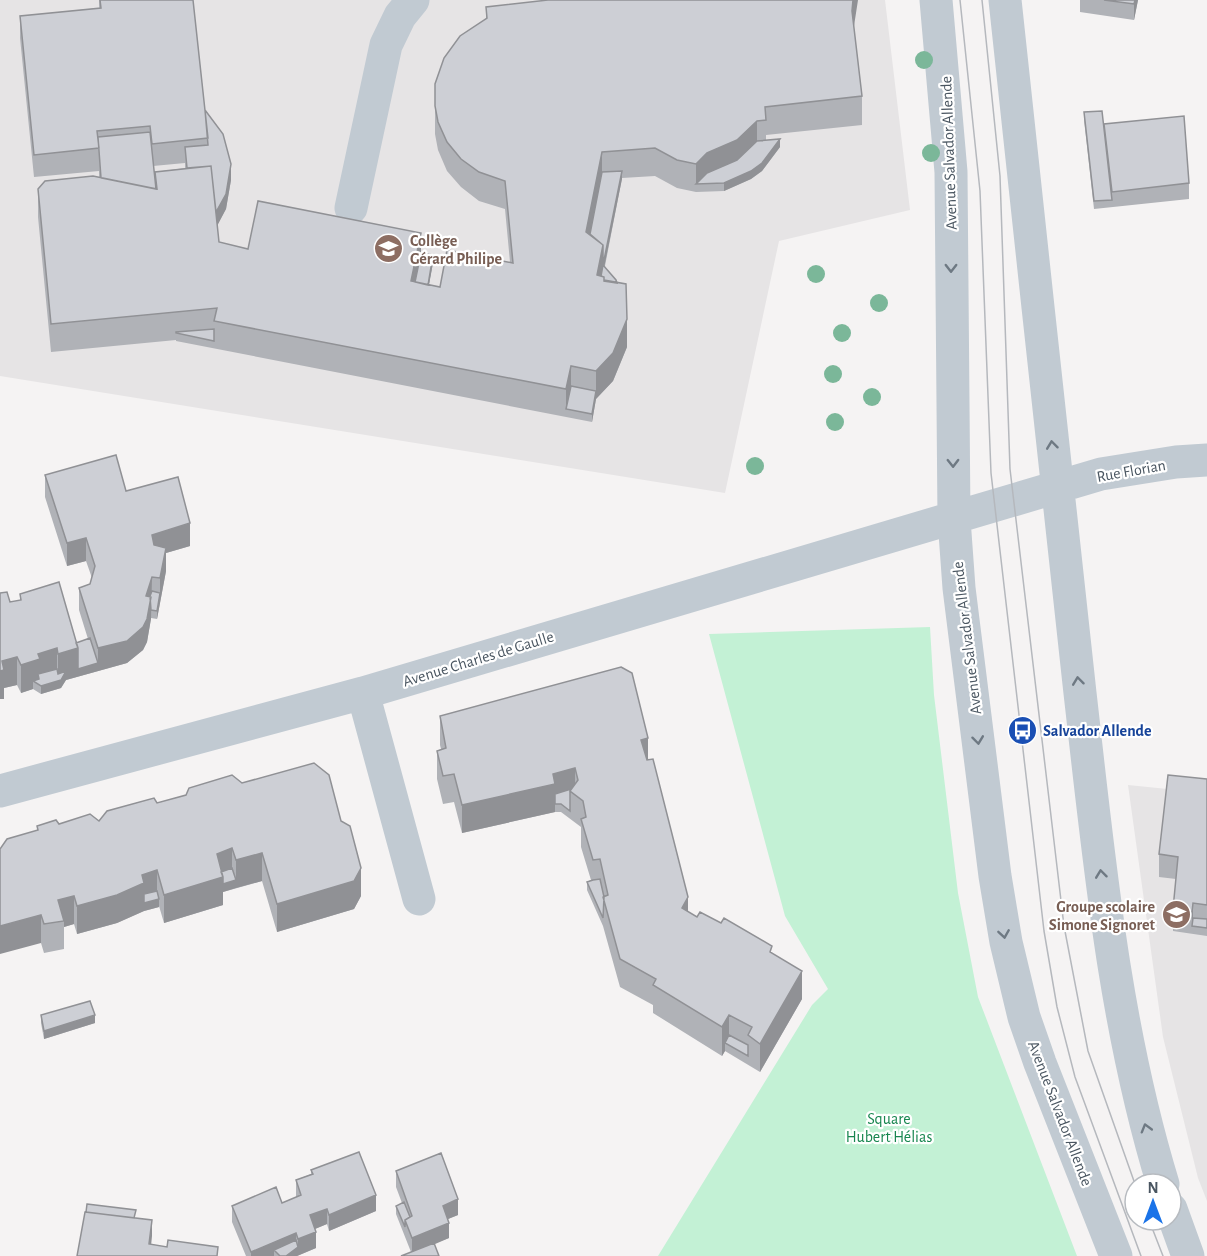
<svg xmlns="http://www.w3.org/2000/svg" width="1207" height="1256" font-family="'Alegreya Sans',sans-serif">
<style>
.education{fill:#e6e4e5}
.green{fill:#c3f1d5}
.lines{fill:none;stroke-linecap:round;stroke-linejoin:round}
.minor{stroke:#c1cad2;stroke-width:33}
.tram{stroke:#b5b8bd;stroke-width:1.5}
.tree{fill:#7bb799}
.wall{fill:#b0b2b7;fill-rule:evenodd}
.shaded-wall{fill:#909195}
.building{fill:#cdcfd5;stroke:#909195;stroke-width:1.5}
.oneway{stroke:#6e7983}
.labels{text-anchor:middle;stroke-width:4.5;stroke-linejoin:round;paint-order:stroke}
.street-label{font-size:16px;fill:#4a5661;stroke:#fff}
.education-label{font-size:16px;font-weight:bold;fill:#785e54;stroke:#fff;text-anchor:start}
.transit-label{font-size:16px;font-weight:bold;fill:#164399;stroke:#fff;text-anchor:start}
.park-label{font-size:16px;fill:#17864f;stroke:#fff}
</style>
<rect width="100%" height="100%" fill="#f5f3f3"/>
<path class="education" d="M0,0h885l25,210 -131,31 -54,252 -725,-117z
M1128,785l79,8v408l-9,-23 -35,-141z"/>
<path class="green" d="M930,627l4,68 24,198 20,104 99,259h-419l154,-251 16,-16 -43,-73 -76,-282z"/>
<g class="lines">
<path class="minor" d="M936,0l15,172 3,347 5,69 36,288 11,66 18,75 16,46 76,193
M1005,0c26,231 48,462 75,693 19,166 34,331 83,491
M351,208l35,-163 14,-29 13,-16
M363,693l56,206
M0,791l363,-98 738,-219 75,-12 31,-2
M1171,1209l17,47"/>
<path class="tram" d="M960,0l20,191 11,282 53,458 13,76 18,70 66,179
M982,0l18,176 10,293 54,457 24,125 47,133
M1149,1220l14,36"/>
</g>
<g class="tree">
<circle cx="924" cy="60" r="9"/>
<circle cx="931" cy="153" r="9"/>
<circle cx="816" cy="274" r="9"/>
<circle cx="879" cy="303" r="9"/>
<circle cx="842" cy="333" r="9"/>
<circle cx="833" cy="374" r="9"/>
<circle cx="872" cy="397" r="9"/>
<circle cx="835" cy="422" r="9"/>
<circle cx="755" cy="466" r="9"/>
</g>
<path class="wall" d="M99,0h94l12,110 26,70 -5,29 -9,16 2,17 29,7 173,4 12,10 -4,22 11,2 70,-25 -5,-53 -26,-8 -18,-14 -14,-16 -9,-21 -3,-16v-50l51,-65v-12l368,21 8,68v29l-96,10v5l14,7 -18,24 -11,8 -27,12 -28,1 -19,-4 -22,-12 -33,2 -17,88 22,81 -14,34 -17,18 -4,23 -416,-81v-1l-125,12 -13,-135v-28l61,-12v-6l-65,6 -14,-139v-22l79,-8zM185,163v5l-30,4v11l-2,-17z
M1080,0h58l-4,20 -54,-8z
M1084,112l20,17 85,54v16l-95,10 -10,-89z
M45,475l81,16 64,55 -24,7v18l-9,48 -6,-1 -4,24 -4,8 -16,13 -61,17 -5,8 -20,6 -8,-5 -12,4 -4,-8 -13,3v11h-4v-106l10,9 10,-1v-7l56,49 12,-4 -9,-29v-22l11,-4 2,-6 -6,-17 -19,5 -22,-69z
M440,716l208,42 40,154 9,5 75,36 30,46 -42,73 -35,-21 -3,5 -69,-43v-8l-33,-18 -17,-61 -16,-36v-8l4,-2 -10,-33v-20l-20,-15h-6l-93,21 -8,-31 -11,2 -6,-25v-28l4,-2 -1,-4z
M1207,779v157l-34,-5v-22l3,-30 -17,-2v-23z
M157,803l204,93 -7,13 -77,23 -15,-51 -39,11v13l-59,18 -5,-17v1l-15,4 -27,12 -40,11 -3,-10 -10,3v22l-20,4 -3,-10 -4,-117 62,-5z
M41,1015l54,8 -51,16 -3,-16z
M311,1170l65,41 -47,20 -2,-7 -12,5 1,19 -19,8h-51l-14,-34v-16l50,-3 14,-6v-17l15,-6z
M396,1171l62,44 -10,4 1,19 -38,14 -15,-38v-8l6,-3 -6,-16z"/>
<path class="shaded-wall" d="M853,0h5l-6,39v-28z
M1135,0h3l-4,20v-16z
M757,121v28l-61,35v-20l11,-11z
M780,139v8l-18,24 -11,8 -27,12v-8z
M602,152v28l-14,73 -2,-21z
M231,164v16l-5,29 -11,21v-16z
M622,171v8l-19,94v-8z
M421,233v28l-8,41 -2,-21z
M603,245v28l-5,23 -1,-21z
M433,255v8l-7,37v-8z
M627,319v28l-14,34 -17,18 -4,23v-8l4,-23v-20z
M571,366v28l-5,15v-20z
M190,523v23l-24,7v18l-9,48v-8l3,-18v-15l-8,-20v-23z
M86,538v23l-19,5v-23z
M152,577l-1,42 -4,23 -4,8 -16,13 -61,17 -5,8 -20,6v-8l17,-5v-27l20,-6 20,15v-15l48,-52z
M57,648v29l-24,4v8l-12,4v-28l17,-11z
M17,657v28l-13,3v11h-4v-28l2,-10z
M648,738v28l-7,-26z
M575,768v27l-5,-4 -15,11v10l-93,21v-28l91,-31z
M232,848v28l4,4v8l-13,4v13l-59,18v-28l53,-41z
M262,853v28l-26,7v-28z
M361,868v28l-7,13 -77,23v-28z
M157,870v29h2v8l-15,4 -27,12 -40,11v-28l65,-31z
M74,896v28l-10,3v-6l-6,-21z
M688,897v28l-6,-17z
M1193,903v23h-1v-14z
M41,915v28l-41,11v-28z
M802,971v28l-42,73v-28z
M95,1015v8l-51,16v-8z
M729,1015v28h-4v8l-3,5v-29z
M376,1195v16l-47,20v-16z
M458,1199v16l-15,6v-15z
M327,1209v15l-17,7v-16z
M152,1220v16l-2,20 -1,-12z
M449,1223v15l-37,16v-16z
M316,1232v16l-19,8h-11l12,-9v-8z
M296,1233v15l-22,2v6h-23v-4z"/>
<path class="building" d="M100,0h93l15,138 -56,6 -2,-18 -53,5 2,17 -65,7 -14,-139 81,-8z
M548,0h305l-1,11 10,85 -97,11 1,13 -9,1 -20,19 -30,13 -11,11 -19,-4 -22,-12 -53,4 -16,80 17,13 -6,30 7,2v3l22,4 1,35 -14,34 -17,18 -25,-5 -5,23 -352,-68 3,-13 -166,16 -13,-135 7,-8 48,-5 64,13 -2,-17 56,-6 8,76 29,7 10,-48 163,32 -10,48 29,6 7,-37 66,13 -8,-82 -26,-9 -18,-13 -14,-17 -9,-20 -3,-16v-22l9,-26 16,-22 27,-18 -1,-11z
M1104,0h31l-1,4z
M205,110l18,24 8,30 -5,30 -10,18 -5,-46 -24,2 -2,-21 23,-2z
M1102,111l10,89 -18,1 -10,-89z
M1184,116l5,67 -77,9 -8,-68z
M150,132l6,57 -55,-11 -3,-41z
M780,139l-18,24 -11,8 -27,12 -28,1 11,-11 30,-13 20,-19z
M622,171l-19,94v-20l-13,-11 12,-62z
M421,253l12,2 -5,30 -13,-3z
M603,265l13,15 1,3 -13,-2v-4l-3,-1z
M214,329v12l-38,-8v-1z
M571,386l25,5 -4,23 -26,-5z
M116,455l10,36 52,-14 12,46 -38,12 2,10 12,3 -6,30 -8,-1 -6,19 5,1 -4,22 -4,8 -16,14 -29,7 -19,-60 11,-4 5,-18 -9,-28 -19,5 -22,-68z
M59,582l19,66 -20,6 -1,-6 -19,6 2,5 -19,6 -4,-8 -15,4 2,9 -4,1v-78l7,-1 3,10 11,-2 -1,-6z
M152,591l8,2 -3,18 -6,-1 -1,-14z
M90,638l8,25 -20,6v-21l-2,-5z
M621,667l11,6 16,65 -7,2 6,20 6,-1 35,138 -6,11 15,9 3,-5 21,11 3,-5 48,28 -2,6 32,19 -42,73 -12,-9 4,-8 -23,-12 -7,12 -69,-42 3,-6 -36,-20 -17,-62 5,-2 -8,-36 -7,1 -12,-41 5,-2 -3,-16 -13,-10 8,-11 -3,-12 -22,6 2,10 -93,21 -8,-31 -11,2 -6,-25 9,-3 -6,-32z
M57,669l1,5 8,-3 -5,9 -20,6 -8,-5 6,-2 -1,-5z
M314,763l15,12 12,46 9,5 11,42 -7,13 -77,23 -15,-51 -26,7 -4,-12 -15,6 6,23 -59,18 -7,-25 -15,5 2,8 -27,12 -40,11 -3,-10 -16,4 6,21 -20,3 -3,-9 -41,11v-77l7,-10 31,-9 -1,-4 19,-6 3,4 31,-10 9,7 8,-10 47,-13 3,5 29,-8 3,-7 43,-13 10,8z
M1168,775l39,4v126l-14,-2 -1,9 -19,-3 5,-52 -19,-3z
M571,789l-1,2v20l-9,-7h-6v-10z
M232,868l4,12 -13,4v-7l-2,-5z
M600,879l4,18 -1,21 -16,-36 6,-2z
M157,891l2,8 -15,4v-9z
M1193,918l14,1v9l-15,-2z
M90,1001l5,14 -51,16 -3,-16z
M729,1035l19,10v11l-23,-13z
M359,1152l17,43 -47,20 -2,-6 -17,6 6,17 -18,7 -2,-6 -45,19 -19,-46 44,-19 6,16 19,-8 -5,-15 17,-6 -2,-4z
M441,1153l17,46 -15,7 6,17 -37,15 -7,-18 7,-4 -16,-45z
M404,1202l6,15 -5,3v7l-9,-21z
M87,1204l49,6 -2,8 -48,-6z
M85,1212l67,8 -3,24 18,3 1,-7 50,7 -1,9h-140z
M296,1240l2,7 -12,9h-6l-6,-6z
M434,1243l5,13h-38z"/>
<defs><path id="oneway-chevron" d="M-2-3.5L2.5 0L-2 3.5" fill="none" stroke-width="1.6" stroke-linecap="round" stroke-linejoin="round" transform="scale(1.5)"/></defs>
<g class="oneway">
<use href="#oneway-chevron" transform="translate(951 268) rotate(90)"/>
<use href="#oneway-chevron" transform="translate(1052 445) rotate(-97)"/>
<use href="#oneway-chevron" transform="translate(953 463) rotate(89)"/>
<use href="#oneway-chevron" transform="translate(1078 681) rotate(-97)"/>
<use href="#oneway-chevron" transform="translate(978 740) rotate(83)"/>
<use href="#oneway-chevron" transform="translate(1101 874) rotate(-97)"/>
<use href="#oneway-chevron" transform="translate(1004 934) rotate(81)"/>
<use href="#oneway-chevron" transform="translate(1146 1128) rotate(-106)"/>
</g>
<defs>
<symbol id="school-disc" viewBox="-11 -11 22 22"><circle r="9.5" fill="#8d6e63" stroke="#fff"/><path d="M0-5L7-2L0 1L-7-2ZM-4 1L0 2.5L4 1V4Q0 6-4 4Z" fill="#fff"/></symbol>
<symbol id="bus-disc" viewBox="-11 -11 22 22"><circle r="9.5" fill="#1a4fb4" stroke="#fff"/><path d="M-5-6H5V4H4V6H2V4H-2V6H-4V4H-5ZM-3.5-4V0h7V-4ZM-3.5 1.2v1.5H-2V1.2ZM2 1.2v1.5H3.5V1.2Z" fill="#fff"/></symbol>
</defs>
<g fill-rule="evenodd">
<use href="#school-disc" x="372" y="232" width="33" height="33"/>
<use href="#bus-disc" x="1006" y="714" width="33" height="33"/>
<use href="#school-disc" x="1160" y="898" width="33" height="33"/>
</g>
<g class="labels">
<g class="street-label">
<text transform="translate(948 153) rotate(-92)" y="6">Avenue Salvador Allende</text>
<text transform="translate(1131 470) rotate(-10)" y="6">Rue Florian</text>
<text transform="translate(966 638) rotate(-97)" y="6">Avenue Salvador Allende</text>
<text transform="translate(478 658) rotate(-17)" y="6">Avenue Charles de Gaulle</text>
<text transform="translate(1061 1113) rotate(69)" y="6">Avenue Salvador Allende</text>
</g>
<g class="education-label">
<text x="410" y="246">Collège<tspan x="410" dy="18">Gérard Philipe</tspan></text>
<text x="1155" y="912" text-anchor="end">Groupe scolaire<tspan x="1155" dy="18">Simone Signoret</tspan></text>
</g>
<g class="transit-label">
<text x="1043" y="736">Salvador Allende</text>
</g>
<g class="park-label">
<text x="889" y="1124">Square<tspan x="889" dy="18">Hubert Hélias</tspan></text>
</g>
</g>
<g transform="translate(1153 1202)"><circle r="28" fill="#ffffff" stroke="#b7bbc0" stroke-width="1.5"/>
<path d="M0-4.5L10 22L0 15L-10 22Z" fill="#1a73e8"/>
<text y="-9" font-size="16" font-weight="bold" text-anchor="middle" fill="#4a5661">N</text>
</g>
</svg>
